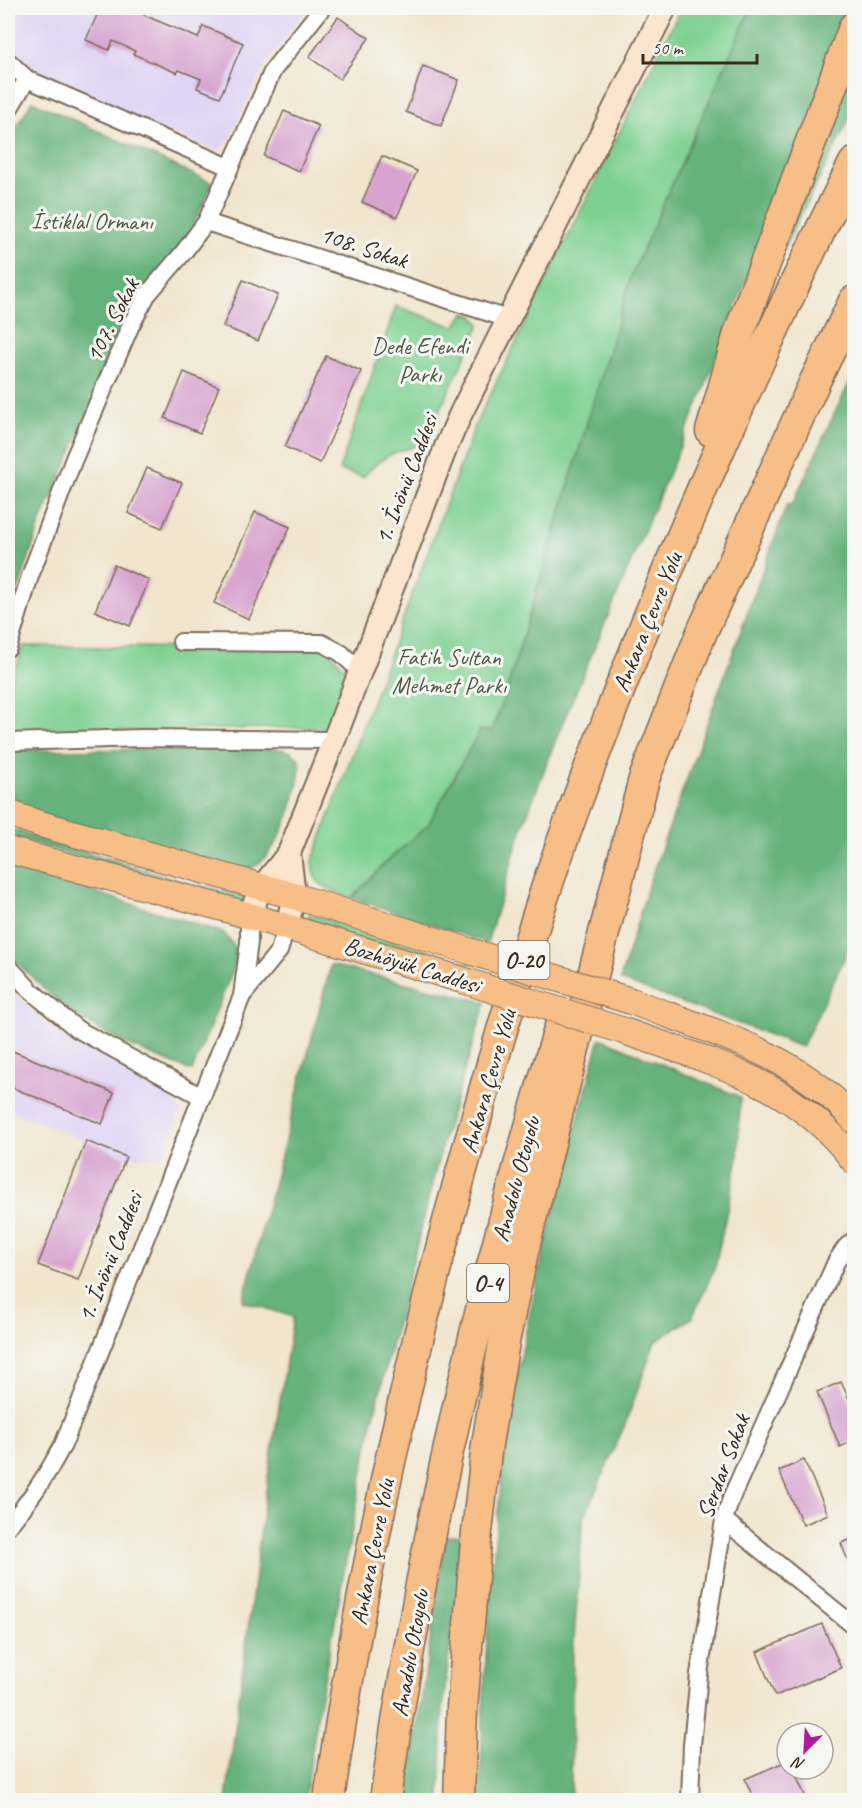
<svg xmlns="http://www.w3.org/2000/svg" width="862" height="1808" font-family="Caveat,sans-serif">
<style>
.built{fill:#e0d4f4}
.green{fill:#7ed092;stroke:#5c7d58;stroke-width:1.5}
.forest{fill:#66b27c;stroke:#506e4d;stroke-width:1.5}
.building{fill:#d7a4cf}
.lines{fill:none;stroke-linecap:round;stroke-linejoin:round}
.street-casing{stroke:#7b6b5b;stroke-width:20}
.secondary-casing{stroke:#7b6b5b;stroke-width:26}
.primary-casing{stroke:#7b6b5b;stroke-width:28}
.highway-casing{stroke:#7b6b5b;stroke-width:33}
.street{stroke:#fff;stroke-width:16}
.secondary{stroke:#fce5cf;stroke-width:22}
.primary{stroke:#f7be87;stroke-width:26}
.highway{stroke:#f7be87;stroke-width:30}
.primary-bridge-casing{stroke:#7b6b5b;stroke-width:28;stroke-linecap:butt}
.primary-bridge{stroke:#f7be87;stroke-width:26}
.labels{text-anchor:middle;stroke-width:6;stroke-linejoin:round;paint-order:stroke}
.shield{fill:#f6f6f2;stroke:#73675e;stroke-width:1.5}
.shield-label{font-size:22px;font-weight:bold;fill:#3b2a1e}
.park-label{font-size:24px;fill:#4f5c41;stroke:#f6f6f2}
.street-label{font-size:24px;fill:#3b2a1e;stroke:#f6f6f2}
</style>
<rect width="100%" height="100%" fill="#f6f6f2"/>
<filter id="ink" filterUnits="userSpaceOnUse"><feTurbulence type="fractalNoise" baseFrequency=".0167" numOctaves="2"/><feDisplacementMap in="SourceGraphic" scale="12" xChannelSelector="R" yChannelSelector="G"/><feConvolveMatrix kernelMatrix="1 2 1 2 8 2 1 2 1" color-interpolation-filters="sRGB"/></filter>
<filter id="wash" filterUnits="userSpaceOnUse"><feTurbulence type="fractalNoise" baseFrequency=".008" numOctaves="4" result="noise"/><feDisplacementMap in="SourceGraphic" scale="24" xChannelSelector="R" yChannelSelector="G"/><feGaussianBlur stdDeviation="1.35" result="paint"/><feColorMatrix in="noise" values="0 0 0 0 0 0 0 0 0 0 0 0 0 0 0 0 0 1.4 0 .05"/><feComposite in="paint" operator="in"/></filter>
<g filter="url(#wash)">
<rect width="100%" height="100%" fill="#f1e5cd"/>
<path class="built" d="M8,8h300l-43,57 -37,77 -9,8h-7l-179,-73 -25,-23z
M8,986l31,32 32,23 54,25 32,18 24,25 -19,47 -36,1 -118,-47z"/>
<path class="green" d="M681,8h70l-119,266 -124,412 -16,45 -12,-1 -52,95 -46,41 -30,32c-22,-9 -45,-12 -38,-41l162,-434z
M396,306l59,21 9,-14 9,2 7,9 -51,110c-15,16 -16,12 -35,19 -13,5 -21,14 -31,24l-24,-7z
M23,646l305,3 21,25 -19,53 -322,6v-42z
M309,914l162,50 -3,8 -162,-44z"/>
<path class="forest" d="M751,8h100l-149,387 -142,334 -39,102 -34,112 -135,-45 30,-32 46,-41 52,-95 12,1 16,-45 124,-412z
M854,60v50l-76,150z
M32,101l181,82 -28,59 -43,51 -102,231 -32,97v-480z
M854,374v557l-9,26 -43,90 -182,-67 29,-97 138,-379 5,1 46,-99z
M281,749l10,3 9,8c1,31 -21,99 -53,110l-239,-63v-57z
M8,828l181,55 57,12 -4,14 -234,-74z
M8,865l216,68c10,13 14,14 11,32l-43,106c-44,-17 -90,-35 -127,-64 -20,-16 -39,-36 -57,-53z
M331,965l155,37 -42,135 -73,291 -54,289 -12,83h-79l39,-304 28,-179 -50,-16z
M600,1038l140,59 -2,61 -23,109 -23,51 -37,24 -29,80 -43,98 -10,133 -2,147h-91c3,-119 10,-238 26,-356 20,-137 57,-273 94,-406z
M446,1536h16l-19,172 -3,92h-34z"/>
<g id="blocks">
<path class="building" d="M100,8h47l-3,7 54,23 5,-12 40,17 -23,54 -23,-9 4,-9 -22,-9 -2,3 -44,-19 2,-3 -22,-10 -4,9 -23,-10z
M338,17l31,21 -29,41 -31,-22z
M423,66l36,14 -18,46 -35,-14z
M284,111l35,15 -20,45 -35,-15z
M382,156l35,15 -20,46 -35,-15z
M243,280l35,15 -20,46 -35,-15z
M326,356l35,15 -41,92 -35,-16z
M184,372l35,15 -19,46 -35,-15z
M147,468l35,15 -20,45 -34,-15z
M255,512l35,15 -41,92 -35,-16z
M114,565l35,15 -19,46 -35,-15z
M8,1049l106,44 -12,31 -94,-38z
M86,1141l40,16 -48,123 -40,-15z
M841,1382l14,30v28l-15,7 -23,-55z
M804,1460l24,54 -25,11 -24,-54z
M855,1538v38h-1l-13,-33z
M822,1624l19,44 -66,28 -18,-44z
M787,1761v8h6l14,31h-53l-9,-21z"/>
</g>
</g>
<g filter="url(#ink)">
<use href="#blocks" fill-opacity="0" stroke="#7b6b5b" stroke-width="1.5"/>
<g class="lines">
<defs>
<path id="street" d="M8,61l19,18 202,88
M8,111l19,-32
M206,222l302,97
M181,642l141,1 19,10 19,18
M8,648l22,-72 43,-115 57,-134 17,-32 36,-42 23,-31 67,-152 49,-62
M8,742l134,-4 192,2
M249,916v26l-7,54 37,-45 8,-25
M8,966l23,25 46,38 125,68
M724,1520l130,106
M8,1526c22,-25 39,-51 55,-81l179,-449
M690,1800l2,-55 7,-71 25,-154 8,-24 104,-234 10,-15 8,-7"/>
<path id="secondary" d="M249,916l12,-28 28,-35 45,-113 112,-293 16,-36 203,-403
M287,926l7,-30 -5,-43"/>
<path id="primary" d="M8,813l29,10 257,73 175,55
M8,850l215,58 236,71
M631,1001c78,30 167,53 223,119
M621,1030c90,32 173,51 233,131"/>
<path id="highway" d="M711,431l28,-98 115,-306
M329,1800c43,-301 116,-596 209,-886 24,-77 54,-153 83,-228 33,-84 67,-166 104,-249 41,-92 83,-184 129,-274
M385,1800c38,-262 97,-524 176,-777
M459,1800l3,-92 14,-167 11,-97 17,-102 19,-90 41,-165 80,-308 57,-145 115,-255 38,-78"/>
</defs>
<use href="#street" class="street-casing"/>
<use href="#secondary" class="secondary-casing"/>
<use href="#primary" class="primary-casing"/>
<use href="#highway" class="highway-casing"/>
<use href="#street" class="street"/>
<use href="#secondary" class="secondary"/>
<use href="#primary" class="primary"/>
<use href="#highway" class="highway"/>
<defs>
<path id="primary-bridge" d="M469,951l162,50
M459,979l162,51"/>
</defs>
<use href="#primary-bridge" class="primary-bridge-casing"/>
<use href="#primary-bridge" class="primary-bridge"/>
</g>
</g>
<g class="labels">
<g class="shield">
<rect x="498.5" y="941" width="51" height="38" rx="4.5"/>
<rect x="467" y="1264" width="42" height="38" rx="4.5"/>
</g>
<g class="shield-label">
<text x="524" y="968">O-20</text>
<text x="488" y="1291">O-4</text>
</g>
<g class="park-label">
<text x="92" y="229">İstiklal Ormanı</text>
<text x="420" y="354">Dede Efendi<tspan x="420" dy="28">Parkı</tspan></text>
<text x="449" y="665">Fatih Sultan<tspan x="449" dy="28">Mehmet Parkı</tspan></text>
</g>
<g class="street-label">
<text transform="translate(364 247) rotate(18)" y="8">108. Sokak</text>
<text transform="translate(112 320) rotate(-63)" y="8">107. Sokak</text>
<text transform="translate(406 479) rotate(-69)" y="8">1. İnönü Caddesi</text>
<text transform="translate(647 622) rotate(-68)" y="8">Ankara Çevre Yolu</text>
<text transform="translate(412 965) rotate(17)" y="8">Bozhöyük Caddesi</text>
<text transform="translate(488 1081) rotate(-74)" y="8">Ankara Çevre Yolu</text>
<text transform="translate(516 1179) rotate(-75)" y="8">Anadolu Otoyolu</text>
<text transform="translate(110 1257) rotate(-68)" y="8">1. İnönü Caddesi</text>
<text transform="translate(723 1466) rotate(-69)" y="8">Serdar Sokak</text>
<text transform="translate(372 1552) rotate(-79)" y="8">Ankara Çevre Yolu</text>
<text transform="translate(410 1653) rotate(-80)" y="8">Anadolu Otoyolu</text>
</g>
</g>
<rect width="862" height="1808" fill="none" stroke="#f6f6f2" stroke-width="30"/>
<g transform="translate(805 1751) rotate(204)"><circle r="28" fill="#f6f6f2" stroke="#aba49d" stroke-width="1.5"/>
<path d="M0-4.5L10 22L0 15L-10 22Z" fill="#b5179e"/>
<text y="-9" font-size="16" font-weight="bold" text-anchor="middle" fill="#3b2a1e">N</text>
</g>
<path d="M643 54v9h114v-9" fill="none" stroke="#3b2a1e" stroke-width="3"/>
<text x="652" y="54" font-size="18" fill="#3b2a1e" stroke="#f6f6f2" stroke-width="4.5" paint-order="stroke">50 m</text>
</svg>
